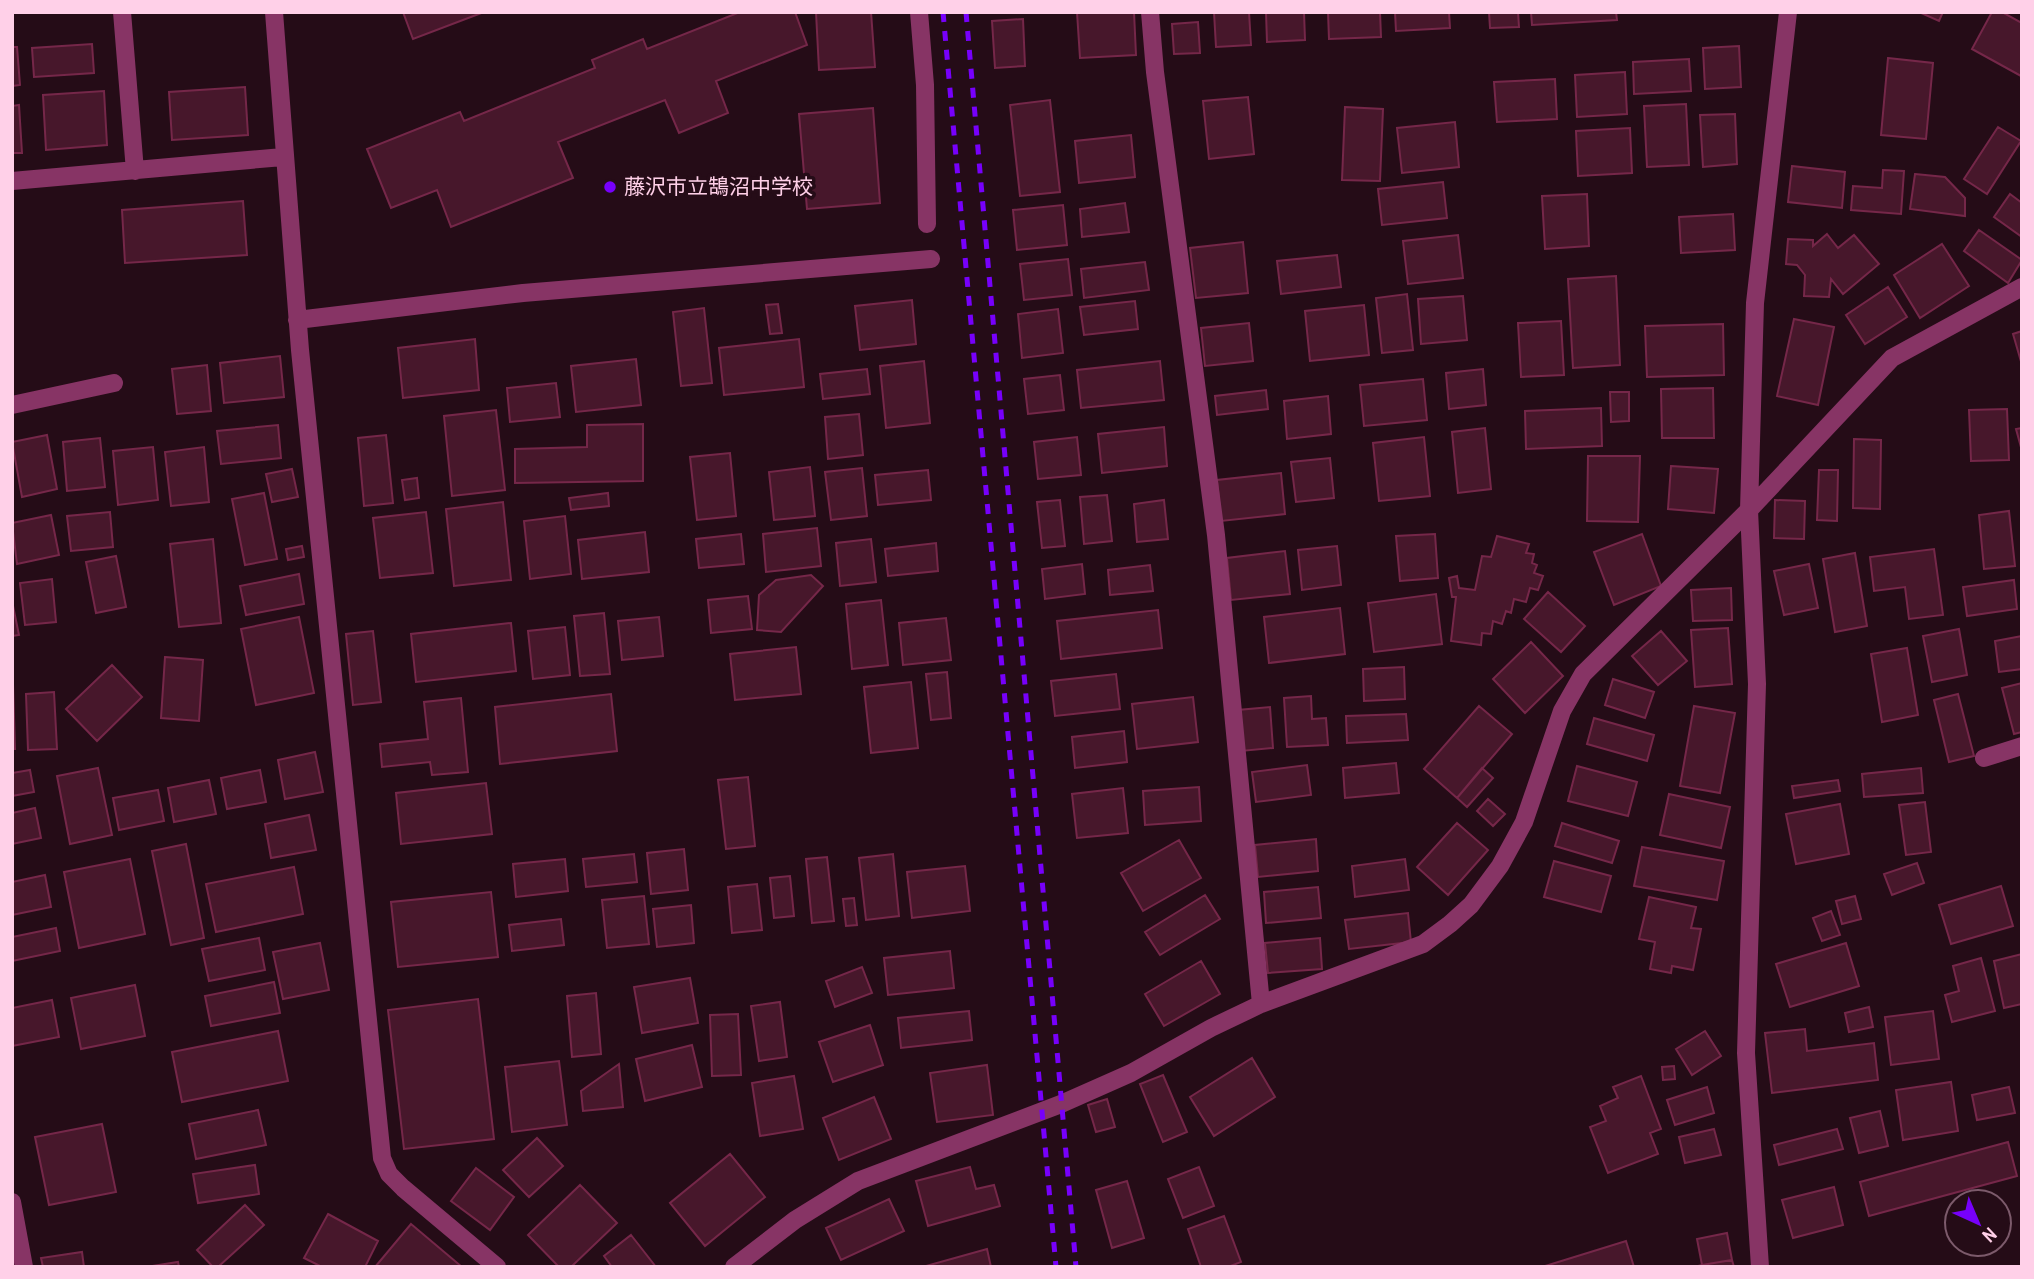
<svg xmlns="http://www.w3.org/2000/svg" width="2034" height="1279" font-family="'Archivo Narrow','Noto Sans JP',sans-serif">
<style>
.building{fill:#47172b;stroke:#752749;stroke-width:2}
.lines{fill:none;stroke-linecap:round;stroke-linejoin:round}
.minor{stroke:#873465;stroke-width:18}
.rail{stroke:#7700fb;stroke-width:5;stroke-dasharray:10 9;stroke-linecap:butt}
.poi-dot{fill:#7700fb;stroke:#250c17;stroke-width:2.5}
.labels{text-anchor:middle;stroke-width:7;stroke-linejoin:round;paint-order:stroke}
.poi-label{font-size:21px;fill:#ffd0e8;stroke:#250c17;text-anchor:start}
</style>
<rect width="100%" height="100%" fill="#250c17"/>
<path class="building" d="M403,12h81l-71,27z
M740,12h55l12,33 -91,36 12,32 -49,20 -14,-33 -107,42 15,36 -122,49 -14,-37 -46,18 -24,-59 93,-37 4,9 131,-53 -3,-8 51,-21 4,10z
M816,12h55l4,55 -56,3z
M1077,12h57l2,43 -56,3z
M1214,12h35l2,33 -35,2z
M1266,12h38l1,28 -38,2z
M1328,12h52l1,25 -52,2z
M1395,12h54l1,16 -54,3z
M1489,12h29l1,15 -29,1z
M1531,12h85l1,8 -85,5z
M1919,12h24l-4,9z
M1992,12h10l20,11 -1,53 -49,-27z
M1023,19l2,47 -30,2 -3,-47z
M1198,22l2,31 -26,1 -2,-30z
M92,44l2,29 -60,4 -2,-29z
M1739,46l2,41 -36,2 -2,-41z
M12,47h5l3,38 -8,1z
M1888,58l45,5 -7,76 -45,-4z
M1689,59l2,32 -57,3 -1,-32z
M1625,72l2,42 -50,3 -2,-42z
M1555,79l2,40 -60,3 -3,-40z
M245,87l3,48 -76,5 -3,-48z
M104,91l3,54 -61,5 -3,-55z
M1248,97l6,57 -45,5 -6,-58z
M1050,100l10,92 -40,4 -10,-91z
M1686,104l3,61 -42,2 -3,-61z
M19,105l3,48h-10v-47z
M1345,107l38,2 -3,72 -38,-1z
M873,108l7,95 -73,6 -8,-95z
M1735,114l2,50 -34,3 -3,-52z
M1455,122l4,45 -57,6 -5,-45z
M1998,127l23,14 -34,53 -23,-15z
M1630,128l2,45 -54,3 -2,-45z
M1131,135l4,42 -56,6 -4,-42z
M1792,166l53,6 -3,36 -54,-6z
M1883,170l21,1 -3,43 -50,-4 2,-24 29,2z
M1915,174l30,3 20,21v18l-55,-7z
M1443,182l4,36 -65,7 -4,-36z
M1587,194l2,52 -44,3 -3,-53z
M2010,194l12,9v34l-28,-20z
M243,201l4,54 -122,8 -3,-53z
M1125,203l4,29 -47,5 -2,-28z
M1063,205l4,40 -50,5 -4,-40z
M1733,214l2,36 -54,3 -2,-36z
M1979,230l43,30 -14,23 -44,-32z
M1827,234l11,14 16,-13 25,29 -36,30 -12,-15 -2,18 -25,-1 1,-21 -8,-10 -11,-1 2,-25 25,1v6z
M1458,235l5,43 -55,6 -5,-43z
M1243,242l5,51 -52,5 -6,-50z
M1942,244l27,42 -49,32 -26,-43z
M1337,255l4,32 -60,7 -4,-33z
M1068,259l4,36 -48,5 -4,-36z
M1145,262l4,28 -65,8 -3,-29z
M1616,276l4,89 -47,3 -5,-89z
M1888,287l19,30 -42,27 -19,-29z
M1407,294l6,56 -31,3 -6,-55z
M1463,296l4,44 -46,4 -3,-45z
M912,300l4,44 -56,6 -5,-44z
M1135,301l3,28 -54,6 -4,-28z
M778,304l4,29 -12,1 -4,-29z
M1364,305l5,50 -59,6 -5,-50z
M704,308l8,75 -31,3 -8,-74z
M1058,309l5,44 -41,5 -4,-44z
M1794,319l40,8 -16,78 -41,-9z
M1561,321l3,54 -43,2 -3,-54z
M1249,323l4,38 -48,5 -4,-38z
M1723,324l1,51 -77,2 -2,-51z
M2022,331v34l-9,-31z
M475,339l4,51 -76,8 -5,-50z
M799,339l5,48 -80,8 -5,-47z
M280,356l4,41 -60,6 -4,-40z
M636,359l5,46 -65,7 -5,-46z
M924,361l6,62 -44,5 -6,-62z
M1160,361l4,39 -83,8 -4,-38z
M207,365l4,46 -34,3 -5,-45z
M867,369l3,25 -47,5 -3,-25z
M1483,369l3,36 -37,4 -3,-36z
M1060,375l4,35 -36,4 -4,-35z
M1423,379l4,41 -63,6 -4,-41z
M556,383l4,34 -50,5 -3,-34z
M1713,388l1,50h-52l-1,-49z
M1266,390l2,19 -51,6 -2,-19z
M1610,392h19v29l-18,1z
M1328,396l3,38 -44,5 -3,-38z
M1601,408l1,38 -76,3 -1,-38z
M2007,409l2,51 -38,1 -2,-51z
M496,410l9,80 -53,6 -8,-80z
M859,414l4,41 -35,4 -3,-42z
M643,424v57l-128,2v-34l72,-2v-22z
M278,425l3,33 -60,6 -4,-33z
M1164,427l3,39 -65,7 -4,-39z
M1485,428l6,61 -33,4 -6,-61z
M2022,428v23l-6,-22z
M47,435l10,54 -35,8 -10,-55z
M386,435l7,68 -29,3 -6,-68z
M1077,437l4,38 -43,4 -4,-37z
M1424,437l6,59 -51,5 -6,-58z
M100,438l5,49 -38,4 -4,-49z
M1854,439l27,1 -1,69 -27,-1z
M153,447l5,53 -40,5 -5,-54z
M204,447l5,55 -38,4 -6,-54z
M730,453l6,63 -39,4 -7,-63z
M1588,456h52l-2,66 -51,-1z
M1330,458l4,40 -38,4 -5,-40z
M1671,466l47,3 -4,44 -46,-4z
M810,467l5,49 -41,4 -5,-48z
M862,468l5,48 -36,4 -6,-48z
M292,469l6,28 -26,5 -6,-28z
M928,470l3,30 -53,5 -3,-30z
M1819,470h19l-1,51 -20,-1z
M1281,473l4,41 -64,7 -4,-41z
M417,478l2,20 -14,2 -3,-20z
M264,493l13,66 -32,6 -13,-66z
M608,493l1,13 -38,4 -2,-12z
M1107,495l5,46 -28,3 -4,-47z
M1060,500l5,46 -23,2 -5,-46z
M1164,500l4,39 -31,3 -3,-38z
M1775,500l30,1 -1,38 -30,-1z
M503,502l8,78 -57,6 -8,-77z
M2009,511l6,55 -31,3 -5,-54z
M110,512l3,35 -42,4 -4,-35z
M426,512l7,61 -53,5 -7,-60z
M51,515l8,40 -42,9 -5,-41z
M565,516l6,58 -41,5 -6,-58z
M817,528l4,38 -55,6 -3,-38z
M645,532l4,40 -67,7 -4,-39z
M741,534l3,30 -45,4 -3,-29z
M1435,534l3,44 -38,3 -4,-45z
M1642,534l19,52 -47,19 -20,-53z
M1497,536l32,8 -3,9 8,1 -2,9 5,2 -3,8 9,3 -5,14 -8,-2 -4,14 -12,-3 -3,14 -5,-2 -4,13 -9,-3 -2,13 -9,-1 -1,12 -30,-4 5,-44h-4l-3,-19 8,-2 2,12 16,2 7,-34 9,1z
M213,539l8,84 -42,4 -9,-83z
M871,539l5,43 -36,4 -4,-43z
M936,543l2,28 -50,5 -3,-27z
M302,546l2,11 -16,3 -2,-11z
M1337,546l4,39 -39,5 -4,-40z
M1934,549l9,66 -34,4 -4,-32 -31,4 -4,-34z
M1285,551l5,43 -59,6 -4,-42z
M1855,553l12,73 -32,6 -12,-73z
M116,556l10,51 -30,6 -10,-51z
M1082,564l3,30 -40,5 -3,-30z
M1809,564l9,44 -34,7 -10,-44z
M1150,565l3,26 -43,4 -2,-25z
M299,574l5,30 -58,11 -6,-29z
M811,575l12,11 -42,46 -24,-2 2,-35 17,-15z
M52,579l4,43 -31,3 -5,-42z
M2014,580l3,29 -50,7 -4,-29z
M1731,588l1,32 -39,1 -2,-31z
M1548,592l37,34 -24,26 -37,-33z
M1436,594l6,50 -68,8 -6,-49z
M748,596l4,33 -41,4 -3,-33z
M881,600l7,65 -36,4 -6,-65z
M12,601l7,34 -7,1z
M1340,608l5,46 -76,9 -5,-46z
M1158,610l4,38 -101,11 -4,-38z
M604,613l6,61 -30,2 -6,-60z
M299,617l15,76 -58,12 -15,-76z
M659,617l4,39 -41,4 -4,-39z
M946,618l5,42 -48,5 -4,-42z
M511,623l5,48 -100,11 -5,-48z
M565,627l5,48 -37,4 -5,-48z
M1728,628l4,56 -37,3 -4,-57z
M1959,629l8,46 -35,7 -9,-46z
M373,631l8,71 -28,3 -7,-71z
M1661,631l26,30 -29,24 -26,-29z
M2022,636v33l-23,3 -4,-31z
M1531,642l32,34 -38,37 -32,-34z
M796,647l5,47 -66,6 -5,-46z
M1907,648l11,67 -36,7 -11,-68z
M165,657l38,3 -4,61 -38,-3z
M112,665l30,32 -45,44 -31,-32z
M1404,667l1,32 -41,2 -1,-32z
M947,672l4,46 -20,2 -5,-46z
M1116,674l4,35 -65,7 -4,-35z
M1613,679l41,13 -9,26 -40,-13z
M911,682l7,66 -47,5 -7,-66z
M2022,683v49l-8,2 -12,-46z
M13,684l2,65h-3v-65z
M54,692l3,57 -29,1 -2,-56z
M611,694l6,57 -117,13 -5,-57z
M1958,694l16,62 -25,6 -15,-62z
M1311,696l1,23 14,-1 2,27 -41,2 -3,-49z
M1193,697l5,45 -61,7 -5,-45z
M461,698l7,74 -36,3 -2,-13 -48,5 -2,-23 48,-5 -4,-37z
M1479,706l33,28 -55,64 -33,-29z
M1694,706l41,7 -15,80 -40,-7z
M1270,707l3,41 -32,3 -3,-41z
M1406,714l2,26 -61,3 -1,-27z
M1594,718l60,17 -7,26 -60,-17z
M1124,731l3,31 -52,6 -3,-31z
M315,752l8,40 -38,7 -7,-39z
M1396,763l3,30 -54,5 -2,-30z
M1307,765l4,30 -55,7 -4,-30z
M1577,766l60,16 -9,34 -60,-15z
M98,768l14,67 -42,9 -13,-68z
M1482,768l11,10 -26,29 -10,-9z
M1921,768l2,25 -59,4 -2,-23z
M30,770l4,22 -22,4v-23z
M260,770l6,32 -39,7 -6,-31z
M748,777l7,69 -29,3 -8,-69z
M209,780l7,34 -42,8 -6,-34z
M1838,780l2,11 -46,7 -2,-12z
M486,783l6,51 -91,10 -5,-51z
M1199,787l2,34 -56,4 -2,-34z
M1123,788l5,45 -51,5 -5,-44z
M158,790l6,31 -45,9 -6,-32z
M1669,794l61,13 -9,41 -61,-13z
M1488,799l17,15 -12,12 -16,-15z
M1925,802l6,50 -25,3 -7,-50z
M1840,804l9,50 -53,10 -10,-50z
M35,808l6,30 -29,6v-31z
M309,815l7,35 -45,8 -6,-34z
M1457,823l31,27 -40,45 -31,-28z
M1562,823l57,18 -7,22 -57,-17z
M1316,839l2,32 -60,6 -3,-32z
M1179,840l22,38 -58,33 -22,-38z
M186,844l18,94 -33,7 -19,-94z
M1642,847l82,14 -7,39 -83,-14z
M684,849l4,41 -37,4 -4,-41z
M634,854l3,28 -51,5 -3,-28z
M893,854l6,62 -33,4 -7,-62z
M827,857l7,64 -22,2 -6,-64z
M130,859l15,75 -66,14 -15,-76z
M565,859l3,32 -52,6 -3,-33z
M1405,859l4,31 -54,7 -3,-31z
M1554,861l57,15 -10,36 -57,-15z
M1917,863l7,20 -32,12 -8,-21z
M965,866l5,45 -58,7 -5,-46z
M294,867l9,47 -87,18 -10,-48z
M45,875l6,32 -39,8v-33z
M790,876l4,40 -20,2 -4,-40z
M757,884l5,46 -30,3 -4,-46z
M2001,886l12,40 -62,18 -12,-39z
M1318,887l3,31 -55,5 -2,-31z
M491,892l7,65 -100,10 -7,-65z
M1205,895l15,24 -60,36 -15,-23z
M644,896l5,48 -42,4 -5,-48z
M1855,896l6,23 -19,5 -6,-23z
M1649,897l47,10 -5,21 10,1 -8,41 -21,-4 -1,7 -21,-4 5,-27 -16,-3z
M854,898l3,27 -11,1 -3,-27z
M691,905l3,38 -37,4 -4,-38z
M1831,911l9,24 -18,6 -9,-23z
M1408,913l3,29 -62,7 -4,-29z
M561,919l3,26 -52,6 -3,-26z
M56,928l4,23 -48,10v-24z
M259,938l6,32 -56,11 -7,-32z
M1320,938l2,31 -54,4 -3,-30z
M320,943l9,47 -46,9 -10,-47z
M1846,943l13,43 -69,21 -14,-43z
M950,951l4,37 -66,7 -4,-37z
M2022,954v50l-18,4 -10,-47z
M1981,958l14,53 -43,11 -7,-27 14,-4 -6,-25z
M1201,961l19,33 -56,32 -19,-32z
M862,967l10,26 -37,14 -9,-26z
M690,978l8,45 -56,10 -8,-46z
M274,982l6,31 -69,13 -6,-30z
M135,985l10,51 -64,13 -10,-51z
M596,993l5,61 -29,3 -5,-61z
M478,999l16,140 -90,10 -16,-139z
M52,1000l7,37 -47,9v-38z
M780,1002l7,55 -28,4 -8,-55z
M1869,1007l4,20 -24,5 -4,-19z
M969,1011l3,29 -71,8 -3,-30z
M1933,1011l6,48 -48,6 -6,-48z
M738,1014l3,61 -29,1 -2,-61z
M870,1025l13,40 -50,17 -14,-40z
M1805,1029l2,22 67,-8 4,37 -106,13 -7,-60z
M278,1031l10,50 -106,21 -10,-50z
M1705,1031l16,25 -29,19 -16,-26z
M692,1045l10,42 -57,14 -9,-42z
M1252,1058l23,39 -61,39 -24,-39z
M559,1061l8,64 -55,7 -7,-65z
M619,1064l4,43 -40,4 -2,-20z
M987,1065l6,50 -56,7 -7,-49z
M1674,1066l1,13 -12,1 -1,-13z
M1163,1075l24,57 -24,10 -23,-58z
M794,1076l9,53 -43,7 -8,-53z
M1641,1076l20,53 -11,4 8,21 -50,19 -18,-46 16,-6 -6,-15 18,-8 -5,-11z
M1951,1082l7,49 -55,9 -7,-50z
M1707,1087l7,26 -39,12 -8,-25z
M2009,1087l6,26 -38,7 -5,-25z
M874,1097l17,42 -52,21 -16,-42z
M1107,1099l8,28 -19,5 -8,-27z
M258,1110l8,35 -70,14 -7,-35z
M1880,1111l8,35 -29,7 -9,-35z
M102,1124l14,68 -67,13 -14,-68z
M1714,1129l7,26 -36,8 -6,-26z
M1837,1129l6,20 -64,16 -5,-20z
M537,1138l26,28 -34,31 -26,-27z
M2008,1142l9,34 -148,40 -9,-34z
M730,1154l35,43 -60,49 -35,-43z
M255,1165l4,29 -61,9 -5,-29z
M970,1167l6,22 18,-4 6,21 -72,20 -12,-45z
M1199,1167l15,39 -31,12 -15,-39z
M476,1168l38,29 -24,33 -39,-29z
M1127,1181l17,57 -32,10 -16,-58z
M580,1185l37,38 -46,44h-12l-31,-32z
M1834,1187l9,38 -50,13 -11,-38z
M889,1199l15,32 -63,29 -15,-32z
M245,1205l19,20 -46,42h-5l-16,-17z
M328,1214l50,27 -13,26h-43l-18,-9z
M1224,1216l17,46 -13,5h-27l-13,-38z
M411,1224l51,43h-87z
M1727,1233l5,27 -30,5 -5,-26z
M631,1235l25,32h-44l-8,-11z
M1626,1241l8,26h-92z
M987,1249l4,18h-64l-1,-1z
M82,1252l2,15h-41l-2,-9z
M1732,1260l2,7h-40l8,-2z
M178,1262l1,5h-33z"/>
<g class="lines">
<path class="minor" d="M122,12l13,159
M274,12l26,338 82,808 7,16 14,14 94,79
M919,12l6,73 2,139
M1150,12l5,60 61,463 45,469
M12,181l271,-24
M297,320l226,-27 408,-34
M12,405l102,-22
M1984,758l38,-12
M12,1202l12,65
M734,1267l61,-47 63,-39 203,-77 70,-31 80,-45 50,-24 162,-60 27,-20 21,-19 29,-39 24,-44 38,-111 21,-37 166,-164 143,-152 130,-71
M1760,1267l-14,-214 11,-369 -8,-174 6,-207 33,-291"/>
<path class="rail" d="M943,12l113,1255
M966,12l110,1255"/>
</g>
<circle class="poi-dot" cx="610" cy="187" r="7"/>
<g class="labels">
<g class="poi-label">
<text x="624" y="194">藤沢市立鵠沼中学校</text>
</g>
</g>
<rect width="2034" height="1279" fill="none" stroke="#ffd0e8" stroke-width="28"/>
<g transform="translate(1978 1223) rotate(136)"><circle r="33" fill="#250c17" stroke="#7c5a6b" stroke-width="2"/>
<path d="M0-5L12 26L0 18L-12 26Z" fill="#7700fb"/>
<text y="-10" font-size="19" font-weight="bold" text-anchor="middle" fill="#ffd0e8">N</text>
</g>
</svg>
